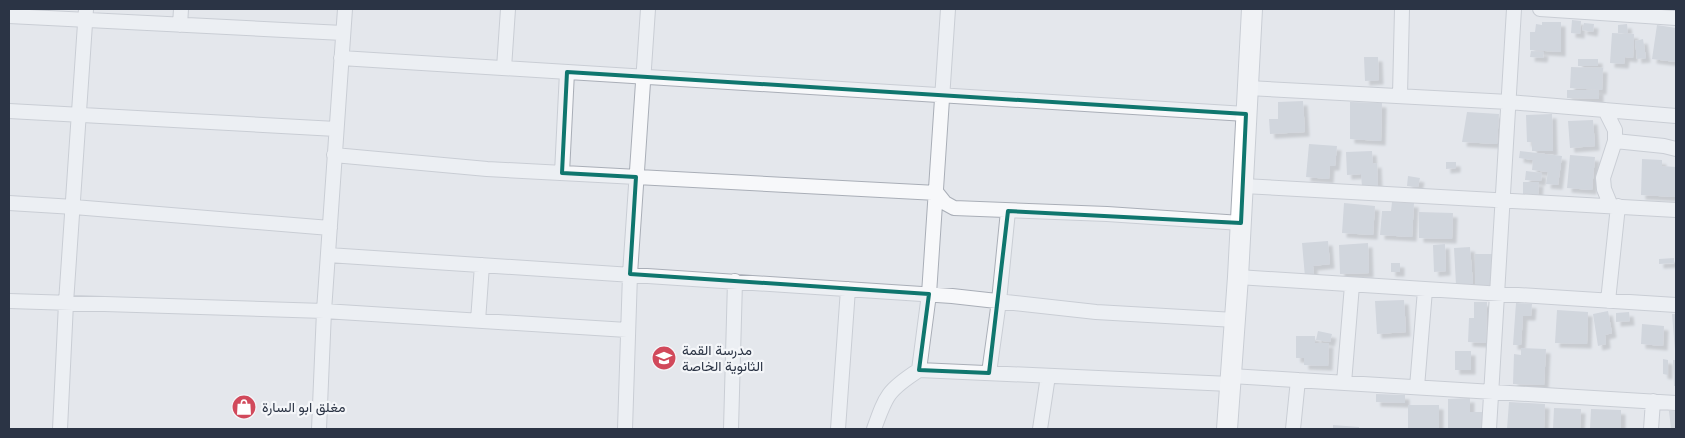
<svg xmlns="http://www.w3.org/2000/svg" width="1685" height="438" font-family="'Open Sans',Vazirmatn,sans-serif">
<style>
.building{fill:#bbc0ca;filter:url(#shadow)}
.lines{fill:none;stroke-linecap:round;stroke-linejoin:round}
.street-casing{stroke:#a9aeb7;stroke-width:16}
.secondary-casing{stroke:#a9aeb7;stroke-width:22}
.street{stroke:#f7f8fa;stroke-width:14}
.secondary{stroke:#fff;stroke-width:20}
.marked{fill:none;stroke:#0f766e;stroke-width:4;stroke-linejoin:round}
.labels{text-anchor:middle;stroke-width:4.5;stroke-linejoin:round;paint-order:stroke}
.poi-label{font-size:14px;fill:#2b3445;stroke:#f4f6f9;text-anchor:start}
</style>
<defs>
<filter id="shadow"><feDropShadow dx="4.5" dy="4.5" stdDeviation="1" flood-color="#0004"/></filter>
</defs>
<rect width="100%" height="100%" fill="#e4e7ec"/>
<path class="building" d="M1572,20l9,1 -1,13 -9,-1z
M1542,22h19v30l-31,-2v-18h5l1,-8 6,1z
M1584,23l10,1 -1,8 -11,-2z
M1627,24l1,9h-10v-8z
M1657,25l19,3v34l-24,-3z
M1612,33l22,1 -1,24 -8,-1 -1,7 -14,-1z
M1643,39l3,19 -9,1 -2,-18z
M1531,51l13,1 -1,6 -13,-1z
M1364,57h14l1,23 -14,1z
M1578,59h20v7h-20z
M1571,67l32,1 -1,22 -32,-2z
M1567,90h32v9l-32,-1z
M1303,101l2,31 -35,2 -1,-15h9v-17z
M1350,102l32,1 -1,38 -31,-2z
M1467,112l32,2 -2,30 -35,-2z
M1552,114l1,37h-21v-9h-5l-1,-27z
M1593,120l2,26 -25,2 -2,-27z
M1309,144l28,2 -2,20h-5l-1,13 -23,-2z
M1372,151l1,13 4,-1 1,23 -16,1 -1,-13 -14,1 -1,-23z
M1520,151l42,5 -4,29 -12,-1 2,-12 -16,-2 1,-10 -14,-2z
M1570,155l25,2 -3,33 -25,-2z
M1642,159l20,1v6l14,1v30l-35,-2z
M1446,162h10v6l-10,1z
M1526,171l16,2 -1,8 -16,-1z
M1408,176l12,2 -2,9 -11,-1z
M1523,182h16l-1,14h-15z
M1392,202l22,1 -2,34 -32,-2 2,-24h9z
M1344,203l31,3 -2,29 -31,-2z
M1419,212l34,1 -1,26 -33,-1z
M1328,241l2,23 -17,2 1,10 -9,1 -3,-34z
M1368,243l1,30 -29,1 -1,-29z
M1445,244l1,27 -12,1 -1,-27z
M1470,247l3,37 -17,1 -2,-37z
M1475,254h17l1,32h-18z
M1674,258v5l-15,1v-5z
M1391,263h9v9h-9z
M1404,300l2,32 -29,2 -2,-33z
M1474,302h13l-1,41 -18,-1 1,-24h5z
M1516,303l16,1 -1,12h-8l-2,29h-8z
M1557,310l31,2 -1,32 -32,-1z
M1608,311l4,22 -7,2 1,9 -8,2 -5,-32z
M1629,312l1,9 -14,1v-9z
M1672,314h4v37h-1z
M1642,324l22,2 -1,20 -22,-2z
M1318,331l14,3 -2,8 -14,-2z
M1296,336h19v7h14l-1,23 -24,-1v-7h-8z
M1521,348l25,1 -2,36 -31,-1 1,-30 7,1z
M1455,351h16v19h-16z
M1663,359l5,1v15l-5,-1z
M1673,360h3v26h-2z
M1376,394l29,1v8l-29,-1z
M1470,398v14h14v17h-36v-30z
M1509,402l36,2 -1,25h-37z
M1408,405h31v24h-31z
M1554,408l27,1 -1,20h-27z
M1591,409l30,1v19h-31z
M1669,411h7v18h-5z
M1333,425l26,2v2h-26z"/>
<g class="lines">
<defs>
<path id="street" d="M1540,9l136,9
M9,16l334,17
M180,25l1,-16
M341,58l905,56
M504,68l4,-59
M1248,88l261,14 167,14
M1400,95l2,-86
M1605,110l10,20v11l-12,37 1,11 7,17
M9,111l327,18
M1615,141l49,5 12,3
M334,155l153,14 450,24 8,10 9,5 153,6 134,9
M562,173l5,-101
M1243,186l433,24
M9,203l65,4 256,21
M328,255l624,41 144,16 139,8
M1238,277l438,28
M9,301l315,10 303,19
M1608,301l10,-95
M478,321l4,-56
M919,370l10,-76 19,-285
M989,373l10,-72 9,-90
M1231,376l445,27
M1344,383l8,-98
M1417,387l8,-97
M60,429l6,-126 20,-294
M319,429l5,-118 21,-302
M625,429l5,-155 18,-265
M731,429l4,-148
M838,429l10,-140
M874,429c12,-34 14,-39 45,-59l311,14
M1040,429l8,-53
M1293,429l5,-49
M1489,429l25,-420
M1651,429l2,-28"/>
<path id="secondary" d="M1227,429l11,-152 14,-268"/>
</defs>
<use href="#street" class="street-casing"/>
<use href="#secondary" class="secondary-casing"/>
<use href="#street" class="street"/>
<use href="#secondary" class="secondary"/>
</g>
<path d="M0 0H1685V438H0ZM567,72l679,42 -5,109 -233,-12 -19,162 -70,-3 10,-76 -299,-20 6,-97 -74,-4z" fill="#e4e7ec" fill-opacity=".55" fill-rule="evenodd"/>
<path class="marked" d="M567,72l679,42 -5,109 -233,-12 -19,162 -70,-3 10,-76 -299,-20 6,-97 -74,-4z"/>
<defs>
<symbol id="school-disc" viewBox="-11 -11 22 22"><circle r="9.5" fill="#d1495b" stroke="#f4f6f9"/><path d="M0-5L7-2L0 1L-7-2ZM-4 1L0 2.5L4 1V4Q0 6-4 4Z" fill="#fff"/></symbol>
<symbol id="shop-disc" viewBox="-11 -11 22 22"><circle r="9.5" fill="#d1495b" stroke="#f4f6f9"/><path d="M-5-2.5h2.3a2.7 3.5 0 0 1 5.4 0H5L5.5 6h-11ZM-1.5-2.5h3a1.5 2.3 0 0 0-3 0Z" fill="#fff"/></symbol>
</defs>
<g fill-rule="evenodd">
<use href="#school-disc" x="650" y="344" width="28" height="28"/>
<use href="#shop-disc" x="230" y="393" width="28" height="28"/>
</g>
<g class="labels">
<g class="poi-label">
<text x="682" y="355">مدرسة القمة<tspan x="682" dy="16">الثانوية الخاصة</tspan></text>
<text x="262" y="412">مغلق ابو السارة</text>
</g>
</g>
<rect width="1685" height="438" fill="none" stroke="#2b3445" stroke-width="20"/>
</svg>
